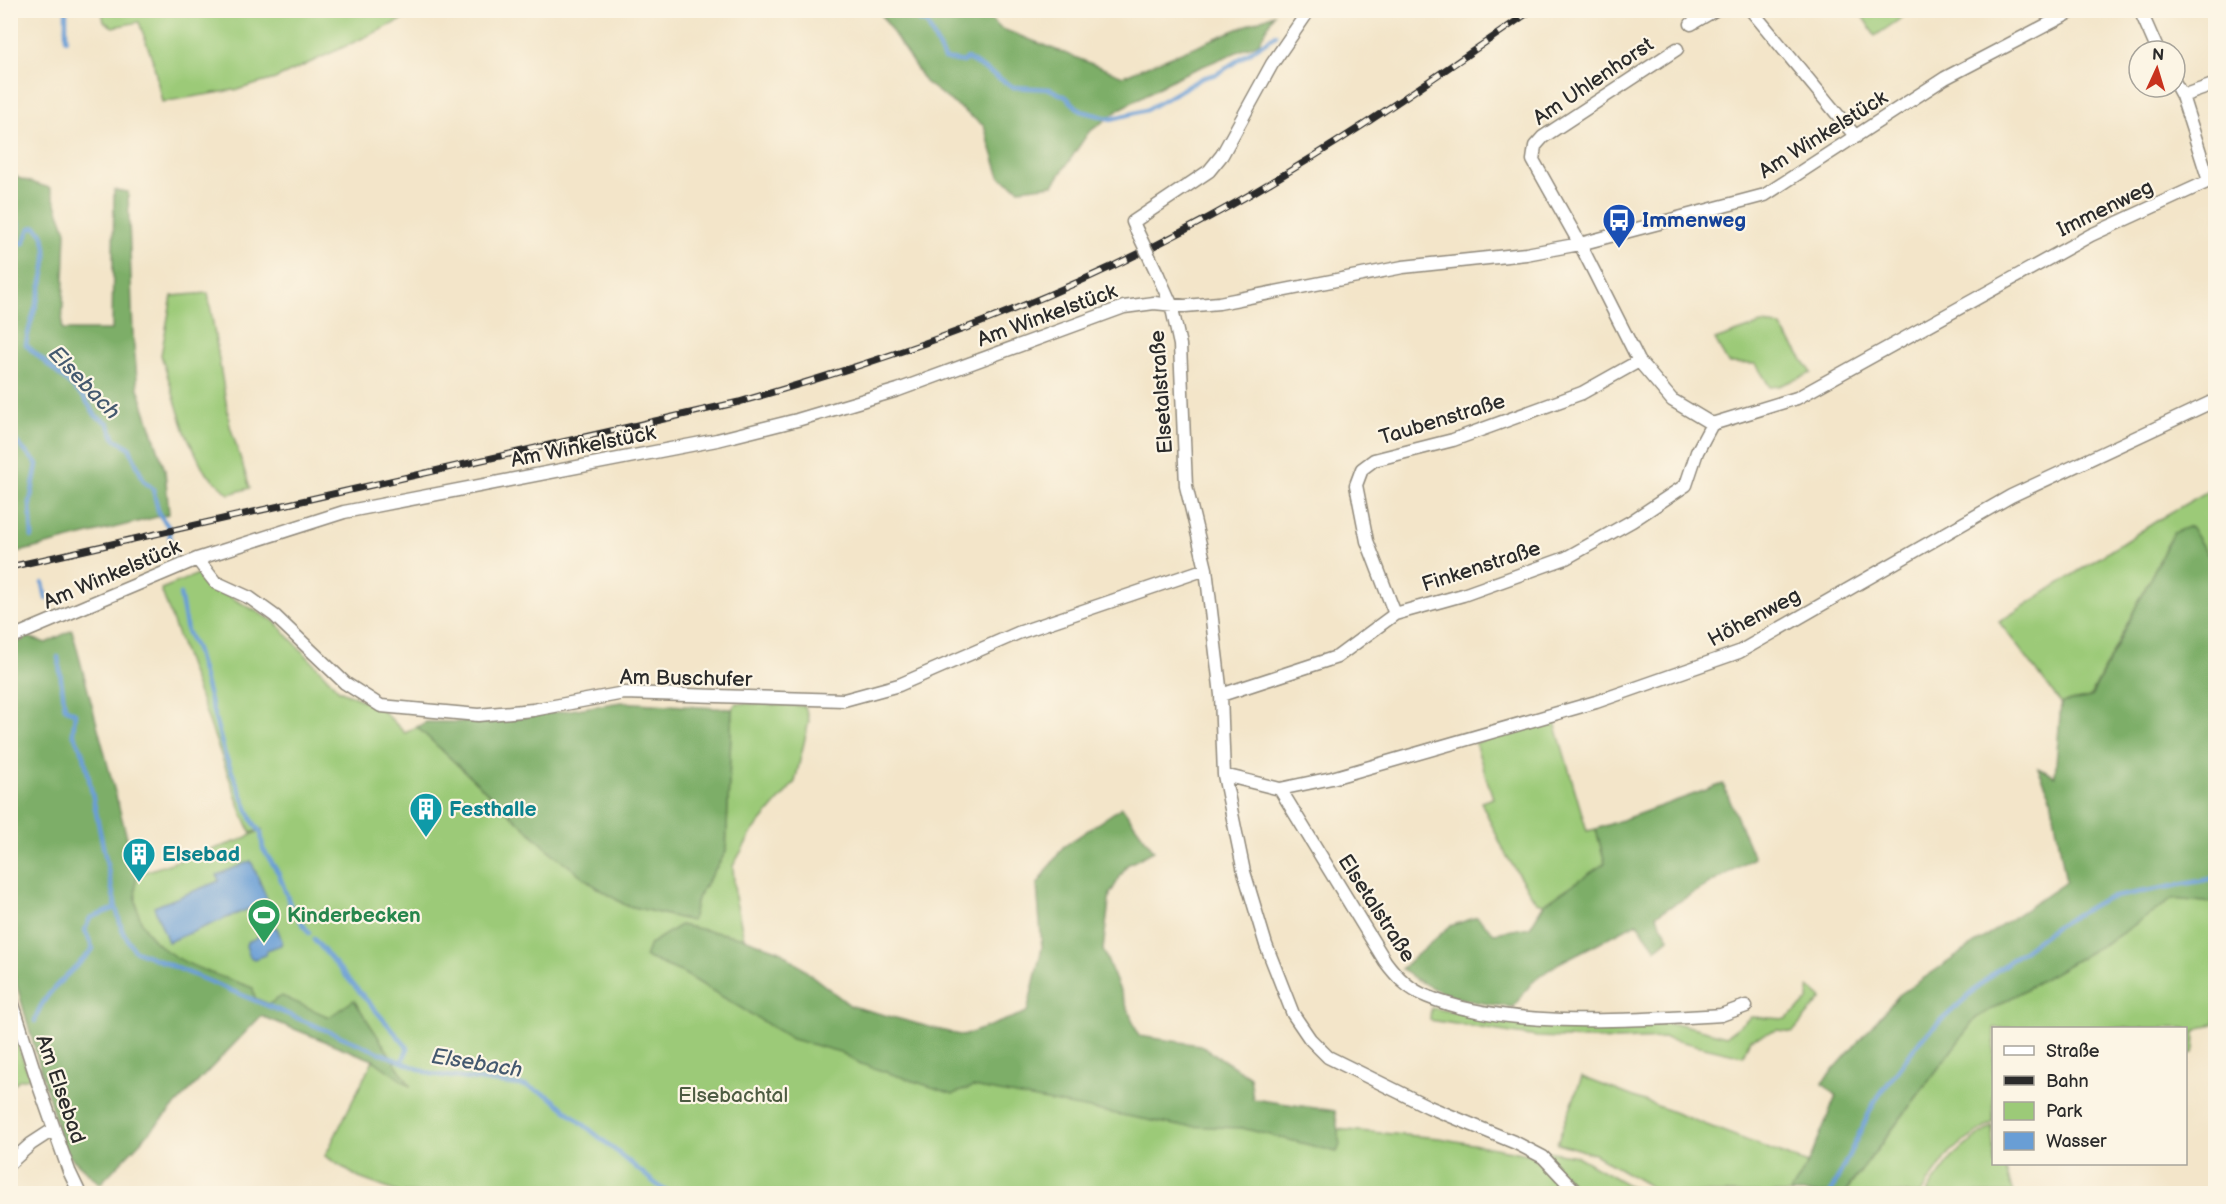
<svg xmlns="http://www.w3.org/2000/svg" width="2226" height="1204" font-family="'Balsamiq Sans',sans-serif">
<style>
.green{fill:#9cca78;stroke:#647a52;stroke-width:1.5}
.forest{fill:#7dae68;stroke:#546c4a;stroke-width:1.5}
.water{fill:#699ed5;stroke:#4a6480;stroke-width:1.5}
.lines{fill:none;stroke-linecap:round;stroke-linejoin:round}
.stream{stroke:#699ed5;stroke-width:4.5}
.street-casing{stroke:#8f887a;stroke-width:15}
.street{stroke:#fff;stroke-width:12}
.rail-casing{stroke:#2b2b2b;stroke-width:7}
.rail{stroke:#fcf5e5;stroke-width:4.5;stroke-dasharray:14;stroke-linecap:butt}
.street-bridge-casing{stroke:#8f887a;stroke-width:15;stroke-linecap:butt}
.street-bridge{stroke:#fff;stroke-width:12}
.labels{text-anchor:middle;stroke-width:4.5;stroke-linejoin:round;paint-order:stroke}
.street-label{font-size:21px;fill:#2b2b2b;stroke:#fcf5e5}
.transit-label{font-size:21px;font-weight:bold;fill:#164399;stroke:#fcf5e5;text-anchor:start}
.culture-label{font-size:21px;font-weight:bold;fill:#0d838f;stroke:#fcf5e5;text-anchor:start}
.leisure-label{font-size:21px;font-weight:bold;fill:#27864d;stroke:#fcf5e5;text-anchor:start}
.park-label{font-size:21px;fill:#4d5b42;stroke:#fcf5e5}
.water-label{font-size:22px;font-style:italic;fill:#44596f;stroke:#fcf5e5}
</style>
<rect width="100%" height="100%" fill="#fcf5e5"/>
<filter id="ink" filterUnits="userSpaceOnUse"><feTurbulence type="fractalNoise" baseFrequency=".0167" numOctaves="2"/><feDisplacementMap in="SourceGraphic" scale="12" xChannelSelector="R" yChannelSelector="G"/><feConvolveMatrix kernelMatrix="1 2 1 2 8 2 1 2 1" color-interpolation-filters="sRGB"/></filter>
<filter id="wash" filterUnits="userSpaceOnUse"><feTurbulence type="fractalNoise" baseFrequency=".008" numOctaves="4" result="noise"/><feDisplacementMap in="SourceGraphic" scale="24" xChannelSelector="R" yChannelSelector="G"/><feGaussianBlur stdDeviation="1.35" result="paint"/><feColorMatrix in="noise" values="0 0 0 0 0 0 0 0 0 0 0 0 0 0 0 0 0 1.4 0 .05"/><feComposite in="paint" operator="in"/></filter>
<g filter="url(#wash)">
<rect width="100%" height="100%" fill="#f3e5c9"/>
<path class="green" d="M102,11v-1l319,1 -146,68 -35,10 -78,13 -9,-41 -14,-39 -26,5 -9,-5z
M1859,11h42l2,6 -28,19z
M208,293l22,133 20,62 -21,6 -24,-22 -20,-40 -24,-77 11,-59z
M1761,324l19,2 32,47 -33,13 -9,1 -14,-23 -28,-1 -13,-23z
M2215,487v63l-8,5 -34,-22 -83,164 -29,6 -62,-81 167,-107z
M198,574l34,24 42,23 65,69 41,18 25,25 12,-6 134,125 41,32 33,21 67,15 5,-22 29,-46 6,-143 4,-6 69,3 4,15 -14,61 -42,49 -20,35 2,31 9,41 -64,-13 200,133 444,70 115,10 89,16 47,39h-1175l-41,-15 -34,-22 48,-96 15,-7 -123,-38 -140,-61 1,-76 115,-38 22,-11 -12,4 -9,-20 -81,-224z
M1554,719l33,112 9,-2 9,34 -61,41 -8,-2 -30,-47 -25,-53 12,-4 -18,-55z
M2173,899l42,4v120l-20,9 -1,21 -8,2v-27h-192l-1,94 -42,29 -30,42 -77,1 132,-176 140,-81z
M1809,987l13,11 -29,34 -16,-2 -27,9 -7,17 -78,-18 -48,2 -80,-3 -107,-17 1,-12 109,18 140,-2 46,12 25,-19 35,2 22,-18z
M10,1025l20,53 -11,2 -8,7z
M1582,1077l226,87 -13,29h-134l-67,-39 -37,-11z
M1992,1126l2,38h10l9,29h-87l29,-39z
M1540,1150l37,6 65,37h-60z"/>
<path class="forest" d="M879,11h104l17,17 123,48 151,-62 -15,29 -80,33 -59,33 -32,24 -35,52 -34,4 -19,-12 -16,-51 -59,-44z
M10,170l8,8 32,10 16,43 -4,99h50l2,-140 14,2 5,143 5,53 27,82 4,44 -158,40z
M2190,526l17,28 8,-4v353l-42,-4 -57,38 -140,81 -132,175h-54l18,-29 28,-68 -14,-13 77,-88 167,-113 -15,-85 -13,-29 17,8 6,-73 30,-6 82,-164z
M72,630l65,245c-13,78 60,92 116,113l2,10 14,6 13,-8 47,21 25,-17 57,87 -38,-27 -112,-44 -161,168 -36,-33 -53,-186v-319l17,-9 18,6z
M621,702l111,7 -6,143 -29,46 -5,23 -67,-16 -33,-21 -41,-32 -134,-125 9,-5h68z
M1723,784l31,74 -98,57 13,23 -13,11 -19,-26 -78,40 -25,17 -21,27c-44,-4 -75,-11 -112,-38l49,-43 27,-9 17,16 36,-6 14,-23 61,-41 -9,-34z
M1122,807l32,44 -27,14 -17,29 -7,56 36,86 61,9 50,32 3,22 82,12 5,34 -3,7 -95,-24 -62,-2 -207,-39 -20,7 -92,-30 -21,-12 -48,-13 -109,-66 -38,-16 5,-13 30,-19 64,13 36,13 71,55 112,30 64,-24 15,-64 -5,-63 26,-38z"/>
<path class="water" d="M251,861l17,40 -100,41 -14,-35 65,-26 -2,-6z
M273,927l4,1 5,13 -1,4 -14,5 -2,5 -11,4 -4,-2 -4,-11 1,-4 10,-4 3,-6z"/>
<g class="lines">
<path class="stream" d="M66,10v30
M913,10l7,11 7,2 17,36 20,3 3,-4 46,29 37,2 16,8 15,14 30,8 35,-9 56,-32 15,-4 59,-39
M10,205l9,21 -8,19 13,-2 6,-15 6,-1c27,20 -8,91 -10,118l57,51 13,20 12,7 7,16 14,8 15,34 9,8 6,25 9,12 5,29
M10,435l27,29 -7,39 2,34
M43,583l3,16
M180,594l7,37 9,18 29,106 27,65 9,13 2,16 16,25 12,33 18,26
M58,657l7,51 10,5 -2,20 11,22 32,153 6,22 12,20 297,124 95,12 23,10 112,92 12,6
M314,939l94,109 -6,14
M35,1021c6,-28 40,-51 58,-72l-8,-19 5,-12 26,-10
M1830,1194l45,-93 46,-62 70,-64 64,-48 49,-28 112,-21"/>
</g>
</g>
<g filter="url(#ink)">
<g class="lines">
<defs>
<path id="street" d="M1751,10l105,127
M2140,10l18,41
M1691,24l24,-14
M1677,49l-134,88 -8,9 -2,14 47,84 59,117 33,39 40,24 85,-26 294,-163 118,-54 -27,-85 -7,-13
M2182,96l34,-12
M1136,229l-3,-7 76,-51 13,-16 50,-91 37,-54
M1158,275l13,29 9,41 6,141 20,83 15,126 3,80 20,97 22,73 27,69 17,25 18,18 101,50 87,36 27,14 35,37
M197,559l18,23 35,16 25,18 70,67 36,23 97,9 55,-5 91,-17 220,7 55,-15 119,-52 188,-64
M1395,614l-28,-73 -11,-56 6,-16 12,-9 79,-20 129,-47 57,-32
M10,638l187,-79 147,-47 373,-72 80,-20 101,-30 226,-83 30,-4 31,3 34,-3 184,-36 123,-13 54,-10 185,-49 180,-117 130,-68
M1221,695l116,-38 58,-43 68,-19 103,-37 66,-37 54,-36 11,-33 15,-28
M1224,775l56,14 52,-11 264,-76 143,-50 272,-156 205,-96
M1280,789l105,172c11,15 23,28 41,35 80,34 208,24 295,19l25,-9
M10,995l29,91 30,85 11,23
M10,1163l21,-19 23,-15"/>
</defs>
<use href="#street" class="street-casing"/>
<use href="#street" class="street"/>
<defs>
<path id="rail" d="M10,567l729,-165c155,-44 305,-97 448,-173 121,-63 233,-141 345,-219"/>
</defs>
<use href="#rail" class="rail-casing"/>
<use href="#rail" class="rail"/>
<defs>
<path id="street-bridge" d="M1136,229l22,46"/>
</defs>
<use href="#street-bridge" class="street-bridge-casing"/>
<use href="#street-bridge" class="street-bridge"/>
</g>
</g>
<defs>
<symbol id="bus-pin" viewBox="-11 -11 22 30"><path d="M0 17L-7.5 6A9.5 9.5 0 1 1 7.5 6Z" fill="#1a4fb4" stroke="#fcf5e5"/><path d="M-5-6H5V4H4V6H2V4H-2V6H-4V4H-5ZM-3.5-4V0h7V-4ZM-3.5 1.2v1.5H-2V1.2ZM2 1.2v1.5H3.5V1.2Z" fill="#fff"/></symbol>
<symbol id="building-pin" viewBox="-11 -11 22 30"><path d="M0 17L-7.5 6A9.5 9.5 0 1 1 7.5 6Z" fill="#0f9aa8" stroke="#fcf5e5"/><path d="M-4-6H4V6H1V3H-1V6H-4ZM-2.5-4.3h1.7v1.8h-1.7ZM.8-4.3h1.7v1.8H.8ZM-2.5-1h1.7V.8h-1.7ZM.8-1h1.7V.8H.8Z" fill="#fff"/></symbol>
<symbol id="stadium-pin" viewBox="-11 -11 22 30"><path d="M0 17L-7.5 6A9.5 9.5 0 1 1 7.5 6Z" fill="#2e9e5b" stroke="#fcf5e5"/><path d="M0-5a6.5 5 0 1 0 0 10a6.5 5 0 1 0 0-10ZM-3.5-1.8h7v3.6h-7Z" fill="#fff"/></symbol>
</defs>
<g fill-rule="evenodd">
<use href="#bus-pin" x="1600" y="201" width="38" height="52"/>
<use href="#building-pin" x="407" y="790" width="38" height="52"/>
<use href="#building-pin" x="120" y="835" width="38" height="52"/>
<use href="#stadium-pin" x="245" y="896" width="38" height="52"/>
</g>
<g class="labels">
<g class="street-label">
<text transform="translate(1593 81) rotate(-34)" y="7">Am Uhlenhorst</text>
<text transform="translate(1823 134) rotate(-32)" y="7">Am Winkelstück</text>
<text transform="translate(2105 208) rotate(-26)" y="7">Immenweg</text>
<text transform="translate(1047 315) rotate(-20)" y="7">Am Winkelstück</text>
<text transform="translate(1161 392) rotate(-94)" y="7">Elsetalstraße</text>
<text transform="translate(1442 419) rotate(-17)" y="7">Taubenstraße</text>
<text transform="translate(583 446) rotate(-11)" y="7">Am Winkelstück</text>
<text transform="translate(1481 566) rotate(-18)" y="7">Finkenstraße</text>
<text transform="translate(112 574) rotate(-23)" y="7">Am Winkelstück</text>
<text transform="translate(1754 617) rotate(-28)" y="7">Höhenweg</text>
<text transform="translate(686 678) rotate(1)" y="7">Am Buschufer</text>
<text transform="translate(1377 908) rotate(57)" y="7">Elsetalstraße</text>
<text transform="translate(61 1089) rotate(71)" y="7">Am Elsebad</text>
</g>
<g class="transit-label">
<text x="1642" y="227">Immenweg</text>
</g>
<g class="culture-label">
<text x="449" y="816">Festhalle</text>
<text x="162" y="861">Elsebad</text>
</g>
<g class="leisure-label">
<text x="287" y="922">Kinderbecken</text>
</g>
<g class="park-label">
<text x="733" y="1102">Elsebachtal</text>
</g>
<g class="water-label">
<text transform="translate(85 382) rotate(46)" y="8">Elsebach</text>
<text transform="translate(477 1062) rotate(9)" y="8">Elsebach</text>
</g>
</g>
<rect width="2226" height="1204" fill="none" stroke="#fcf5e5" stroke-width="36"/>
<rect x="1992" y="1027" width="195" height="138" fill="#fcf5e5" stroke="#a8a49b" stroke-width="1.5"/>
<rect x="2004" y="1046" width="30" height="9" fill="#ffffff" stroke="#a8a49b" stroke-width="1.5"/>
<text x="2046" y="1057" font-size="18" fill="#2b2b2b">Straße</text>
<rect x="2004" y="1076" width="30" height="9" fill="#2b2b2b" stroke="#a8a49b" stroke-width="1.5"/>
<text x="2046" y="1087" font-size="18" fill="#2b2b2b">Bahn</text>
<rect x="2004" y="1102" width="30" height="18" fill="#9cca78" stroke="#a8a49b" stroke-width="1.5"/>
<text x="2046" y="1117" font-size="18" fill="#2b2b2b">Park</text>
<rect x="2004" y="1132" width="30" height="18" fill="#699ed5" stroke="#a8a49b" stroke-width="1.5"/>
<text x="2046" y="1147" font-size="18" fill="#2b2b2b">Wasser</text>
<g transform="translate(2157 69) rotate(4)"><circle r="28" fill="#fcf5e5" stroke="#a8a49b" stroke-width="1.5"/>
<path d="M0-4.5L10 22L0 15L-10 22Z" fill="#c8321e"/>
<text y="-9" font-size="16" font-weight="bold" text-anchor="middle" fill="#2b2b2b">N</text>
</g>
</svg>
